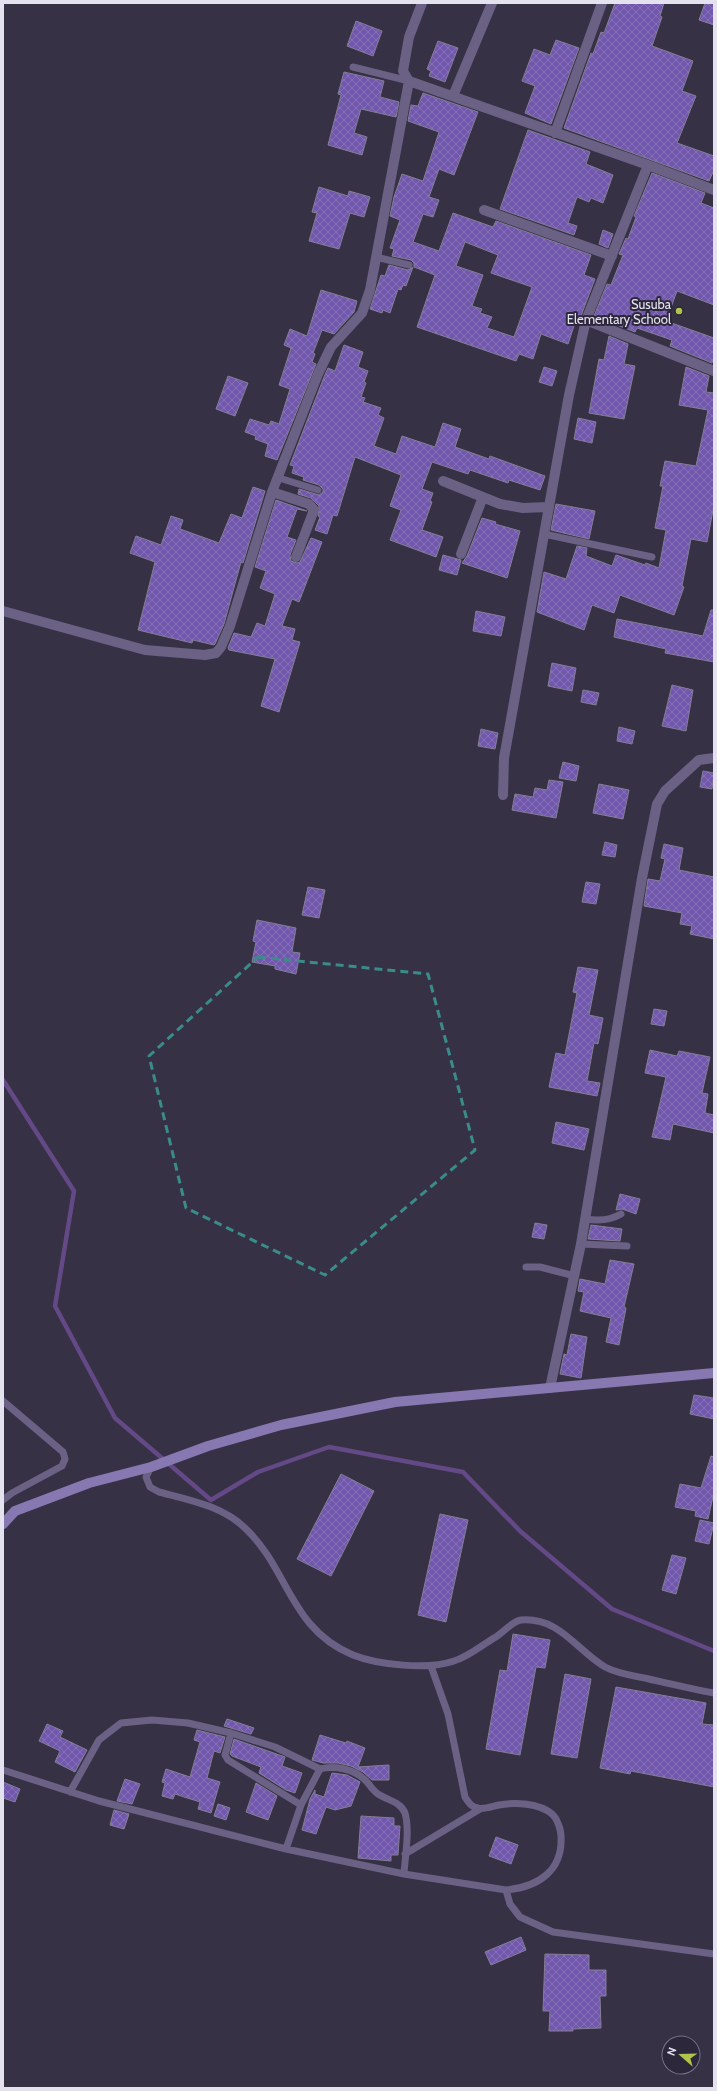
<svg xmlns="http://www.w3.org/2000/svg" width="717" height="2091" font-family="Cabin,sans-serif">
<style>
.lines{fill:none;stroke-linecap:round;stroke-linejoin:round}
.stream{stroke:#644987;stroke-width:4.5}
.building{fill:url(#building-cross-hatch);stroke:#837e95;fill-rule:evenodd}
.lane{stroke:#6a6185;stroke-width:7}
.street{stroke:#6a6185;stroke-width:10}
.secondary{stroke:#8778b2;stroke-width:10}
.marked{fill:none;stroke:#3a8c88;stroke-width:3;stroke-dasharray:8 5;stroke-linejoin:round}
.poi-dot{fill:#b3c24b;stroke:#2c273b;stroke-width:1.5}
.labels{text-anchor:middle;stroke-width:4;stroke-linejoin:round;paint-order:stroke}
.poi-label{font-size:13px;fill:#e5e2ef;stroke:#2c273b;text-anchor:end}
</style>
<defs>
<pattern id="building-cross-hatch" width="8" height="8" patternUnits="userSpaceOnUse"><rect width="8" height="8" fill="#7258ac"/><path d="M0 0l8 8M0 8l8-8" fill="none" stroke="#8670b8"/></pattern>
</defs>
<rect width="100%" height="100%" fill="#363145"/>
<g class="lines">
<path class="stream" d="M3,1080l71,111 -19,115 60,112 96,82 47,-28 71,-25 134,25 57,59 92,78 102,42"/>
</g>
<path class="building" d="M615,3h49l-4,13 2,1 -10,29 41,15 -11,30 14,5 -19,47 37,13v14l-5,11 -145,-53 27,-75 2,1 8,-22 3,1z
M705,3h9v22l-15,-5z
M356,21l26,10 -9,25 -26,-10z
M556,40l23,8 -28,76 -26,-11 10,-27 -13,-5 12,-32 16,6z
M438,41l20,7 -13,34 -16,-6 2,-5 -4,-2z
M344,72l40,9 -4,16 19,5 -3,15 -35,-8 -7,24 13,4 -5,18 -34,-10 13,-50 -3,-1z
M423,93l55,19 -24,63 -15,-6 -10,28 10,3 -6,17 -10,-3 -10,28 26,9 14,-38 40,14 3,-6 95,34 -7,20 11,4 -16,42 -3,-1 -8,24 -27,-10 -8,25 -14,-5 -3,7 -99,-34 18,-52 -21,-8v-4l-3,-3 -19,-4 2,-7 -4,-1 10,-28 -10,-4 4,-19 8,-23 21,7 16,-49 -31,-11 3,-16 7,1zM465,242l33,13 -7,18 41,14 -18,50 -27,-9 5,-11 -12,-4 2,-4 -10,-3 11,-31 -27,-9z
M528,130l62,22 -4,12 27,11 -10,28 -12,-5 -2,4 -12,-5 -9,26 9,3 -3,9 -74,-26z
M652,173l53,20 -4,10 13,5v97l-37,-14 -11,30 48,17v20l-2,5 -42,-17 2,-6 -35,-12 -2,4 -41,-16 13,-32 4,1 12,-30 -4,-1 7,-16 2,1 8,-22 -2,-1z
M319,187l29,9 1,-5 21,6 -6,20 -14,-4 -11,36 -30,-8 8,-28 -5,-1z
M603,230l10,4 -5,14 -9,-4z
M389,265l19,5 5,-3 -7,19 -3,-1 -2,5 -3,-1 -8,24 -7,-3 -1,3 -12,-4 11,-34 4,1z
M321,290l36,11 -3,11 -20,22 -12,-4 -9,23 2,1 -3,8 4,2 -39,96 -12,-4 3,-12 -13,-5 1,-3 -11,-4 5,-13 19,6 2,-4 8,3 11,-35 -11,-4 12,-37 -7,-3 6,-16 17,7z
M609,336l19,8 -4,20 11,2 -11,53 -35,-6 10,-54 5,1z
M344,345l19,7 -5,15 10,4 -4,11 2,1 -5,14 4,1 -2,4 18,6 -3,7 6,3 -10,28 22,8 6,-18 33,11 8,-24 18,6 -6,18 34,12 1,-3 55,20 -5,14 -31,-10 -1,3 -38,-13 -2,4 -36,-12 -10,27 11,4 -3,8 2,1 -10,28 21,7 -7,20 -46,-17 11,-30 -11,-4 11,-31 -46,-18 -18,59 -4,-1 -6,19 -12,-4 5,-13 -2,-1 1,-10 -8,-8 -13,-4 1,-5 20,6 4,-3v-3l-4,-4 -16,-5 1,-3 -12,-4 2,-7 -4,-1 34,-88 4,-9 7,3z
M544,367l13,4 -5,15 -13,-4z
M686,367l23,9 -3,16 8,1v112l-7,37 -16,-3 -9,47 2,1 -10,28 -54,-20 -6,18 -22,-8 -8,25 -47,-18 7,-40 22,7 11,-33 10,2 -1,8 26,10 4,-11 29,10 1,-2 13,5 7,-38 -11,-2 8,-42h-3l5,-25 31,5 12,-56 -29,-5z
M228,376l20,7 -13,33 -19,-7z
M578,418l18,4 -4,21 -18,-4z
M253,487l12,4 -22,72 -2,-1 -17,62 -9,20 -1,1 -21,-5 -1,3 -54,-13 17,-68 -25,-9 6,-17 25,9 10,-29 12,4 -3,9 39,14 12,-29 11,4z
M276,500l31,11 -10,-2 -10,28 9,3 -6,15 1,6 6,2 3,-1 11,-24 11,4 -23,60 -7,-3 -10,27 13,3 -3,11 8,2 -21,70 -18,-6 14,-47 -46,-9 -1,-2 6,-15 17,4 6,-14 8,3 10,-32 -15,-6 6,-17 -11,-4z
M556,504l39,7 -6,28 -38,-9z
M482,518l14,4 -1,2 25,7 -13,47 -45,-15 5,-7z
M443,555l18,5 -4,15 -18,-5z
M711,610h3v52l-49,-9 1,-4 -52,-12 3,-18 86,17z
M476,611l29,6 -4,19 -28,-5z
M552,663l24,5 -4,23 -24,-5z
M672,685l21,5 -7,41 -24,-5z
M583,690l16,3 -3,12 -15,-3z
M619,727l16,4 -3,13 -15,-3z
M481,729l17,4 -3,16 -17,-3z
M563,762l16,4 -3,15 -17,-3z
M703,771l11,2 -2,16 -12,-2z
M549,780l14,2 -7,36 -44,-8 3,-16 18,3 2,-9 12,2z
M599,784l30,6 -6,29 -30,-6z
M605,842l12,3 -2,12 -13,-2z
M664,844l19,4 -4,22 35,7v62l-24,-5 2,-8 -12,-2 2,-11 -38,-7 4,-27 12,2 5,-22 -4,-1z
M586,882l14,2 -4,20 -14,-2z
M308,887l17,3 -6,28 -17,-3z
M257,920l39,8 -4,24 8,1 -4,21 -21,-5v-3l-23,-4 4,-20 -3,-1z
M578,967l20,3 -9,45 14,3 -5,26 -4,-1 -7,38 13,2 -3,13 -48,-9 7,-34 9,2 12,-62 -4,-1z
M654,1009l13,2 -3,15 -13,-2z
M650,1050l27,6 2,-5 31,6 -8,36 6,1 -3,19 9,2v18l-41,-9 -3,16 -18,-3 14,-60 -21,-4z
M556,1122l33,7 -5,21 -32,-7z
M620,1194l20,5 -4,15 -14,-5 -6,1z
M535,1223l12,2 -3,14 -12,-2z
M591,1225l31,4 -2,12 -32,-2z
M610,1260l24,4 -10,43 2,1 -7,37 -13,-3 5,-24 -31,-7 4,-19 -6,-1 2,-12 25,5z
M571,1334l16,3 -6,41 -21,-4 4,-20 3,1z
M694,1395l20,3v21l-24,-5z
M711,1456l3,1v35l-6,27 -13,-3 1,-5 -21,-4 5,-23 21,4z
M341,1474l33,17 -43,85 -34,-17z
M440,1514l28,6 -22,102 -28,-7z
M700,1520l14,3 -5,21 -14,-3z
M672,1555l14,3 -10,36 -14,-4z
M513,1634l37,6 -5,28 -9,-1 -16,88 -34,-6 14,-79 7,1z
M565,1674l26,5 -14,79 -26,-4z
M616,1687l90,16 -4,21 12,1v62l-83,-16 -1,3 -30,-6z
M227,1719l27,9 -3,6 -27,-8z
M47,1724l16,7 -3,6 27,13 -12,22 -20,-10 5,-11 -21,-10z
M197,1730l28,7 -5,16 -6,-2 -7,27 13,4 -9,31 -13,-4 2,-7 -25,-8 -2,5 -11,-3 3,-13 -3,-1 4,-13 24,8 10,-35 -6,-2z
M320,1735l26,8 1,-2 18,7 -7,19 31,-2v15h-17l-9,-8 -12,-6 -13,-3h-15l-11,-3z
M234,1739l51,18 -3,9 20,7 -7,20 -9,-3 -27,-17 2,-6 -29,-11 -2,-2z
M332,1773l15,2 13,7 -9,24 -16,4 -9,-3 -10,27 -14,-4 8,-31 5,-9v4l9,3z
M125,1779l15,5 -8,20 -15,-3z
M3,1782l17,7 -5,13 -12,-4z
M256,1783l21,13 -9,24 -22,-8z
M218,1804l12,4 -4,12 -12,-4z
M114,1810l15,4 -5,15 -14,-4z
M361,1816l33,2v8h6l-2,29h-7v6l-33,-3z
M496,1837l22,8 -7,19 -22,-8z
M521,1937l5,13 -35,15 -6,-13z
M545,1954l44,1v15h17v26h-6l1,32 -28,1v2h-24l1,-20h-7z"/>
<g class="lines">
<path class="lane" d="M353,67l56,14
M376,257l33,8
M279,478l39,12
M544,534l108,23
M586,1219c12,2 23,2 35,-5
M581,1244l46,2
M526,1267h14l35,9
M3,1401l60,51 2,7 -3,7 -50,27 -9,7
M151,1467l-5,10 4,10 9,5c30,8 64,14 87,37 43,41 44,100 107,126 25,10 75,15 101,6 14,-4 27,-15 40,-23 8,-4 18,-17 27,-18 39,-3 55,30 84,47 13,7 30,9 44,12 22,5 43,10 65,14
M231,1733l-6,22 3,5 73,45
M3,1770l96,31 187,48 118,25 102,16c32,-3 57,-19 55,-54 0,-6 -4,-18 -9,-22 -13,-11 -37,-12 -53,-9 -6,1 -15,5 -21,3 -7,-1 -9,-5 -13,-11l-17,-83 -17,-48
M70,1792l29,-52 22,-17 31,-3 36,3 43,10 44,14 45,22
M286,1849l15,-44 19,-36c14,-4 33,0 44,10 5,4 8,11 14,15 9,6 23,8 27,19 5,17 0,44 -1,61
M405,1854l75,-45
M506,1890l4,14 10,13 33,15 161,22"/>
<path class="street" d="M422,3l-13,34 -6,34 6,10 239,84 66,25
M453,96l39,-93
M555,133l47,-130
M484,210l128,46
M586,320l128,51
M443,481l57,23 23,4 25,-1
M272,492l37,12 5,6 -18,47
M461,554l22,-57
M3,611l142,39 60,5 11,-2 5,-6 9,-21 42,-134 46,-118 13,-27 31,-34 8,-23 39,-209
M503,795l1,-37 65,-363 17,-75 62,-155
M550,1388l31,-144 61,-366 15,-74 8,-13 34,-31 15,-2"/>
<path class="secondary" d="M3,1524l12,-13 74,-28 62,-16 57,-21 73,-21 114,-23 319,-29"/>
</g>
<path class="marked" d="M258,957l170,17 47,176 -150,125 -139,-67 -37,-152z"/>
<circle class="poi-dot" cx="679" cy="311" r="4"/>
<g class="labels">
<g class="poi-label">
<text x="671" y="309">Susuba<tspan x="671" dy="15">Elementary School</tspan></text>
</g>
</g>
<rect width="717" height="2091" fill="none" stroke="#e5e2ef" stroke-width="8"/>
<g transform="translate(681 2055) rotate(290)"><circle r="19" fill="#2c273b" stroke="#767283"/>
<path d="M0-3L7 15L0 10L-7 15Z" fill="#b3c24b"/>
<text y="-6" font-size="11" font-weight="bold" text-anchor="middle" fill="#e5e2ef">N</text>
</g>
</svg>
